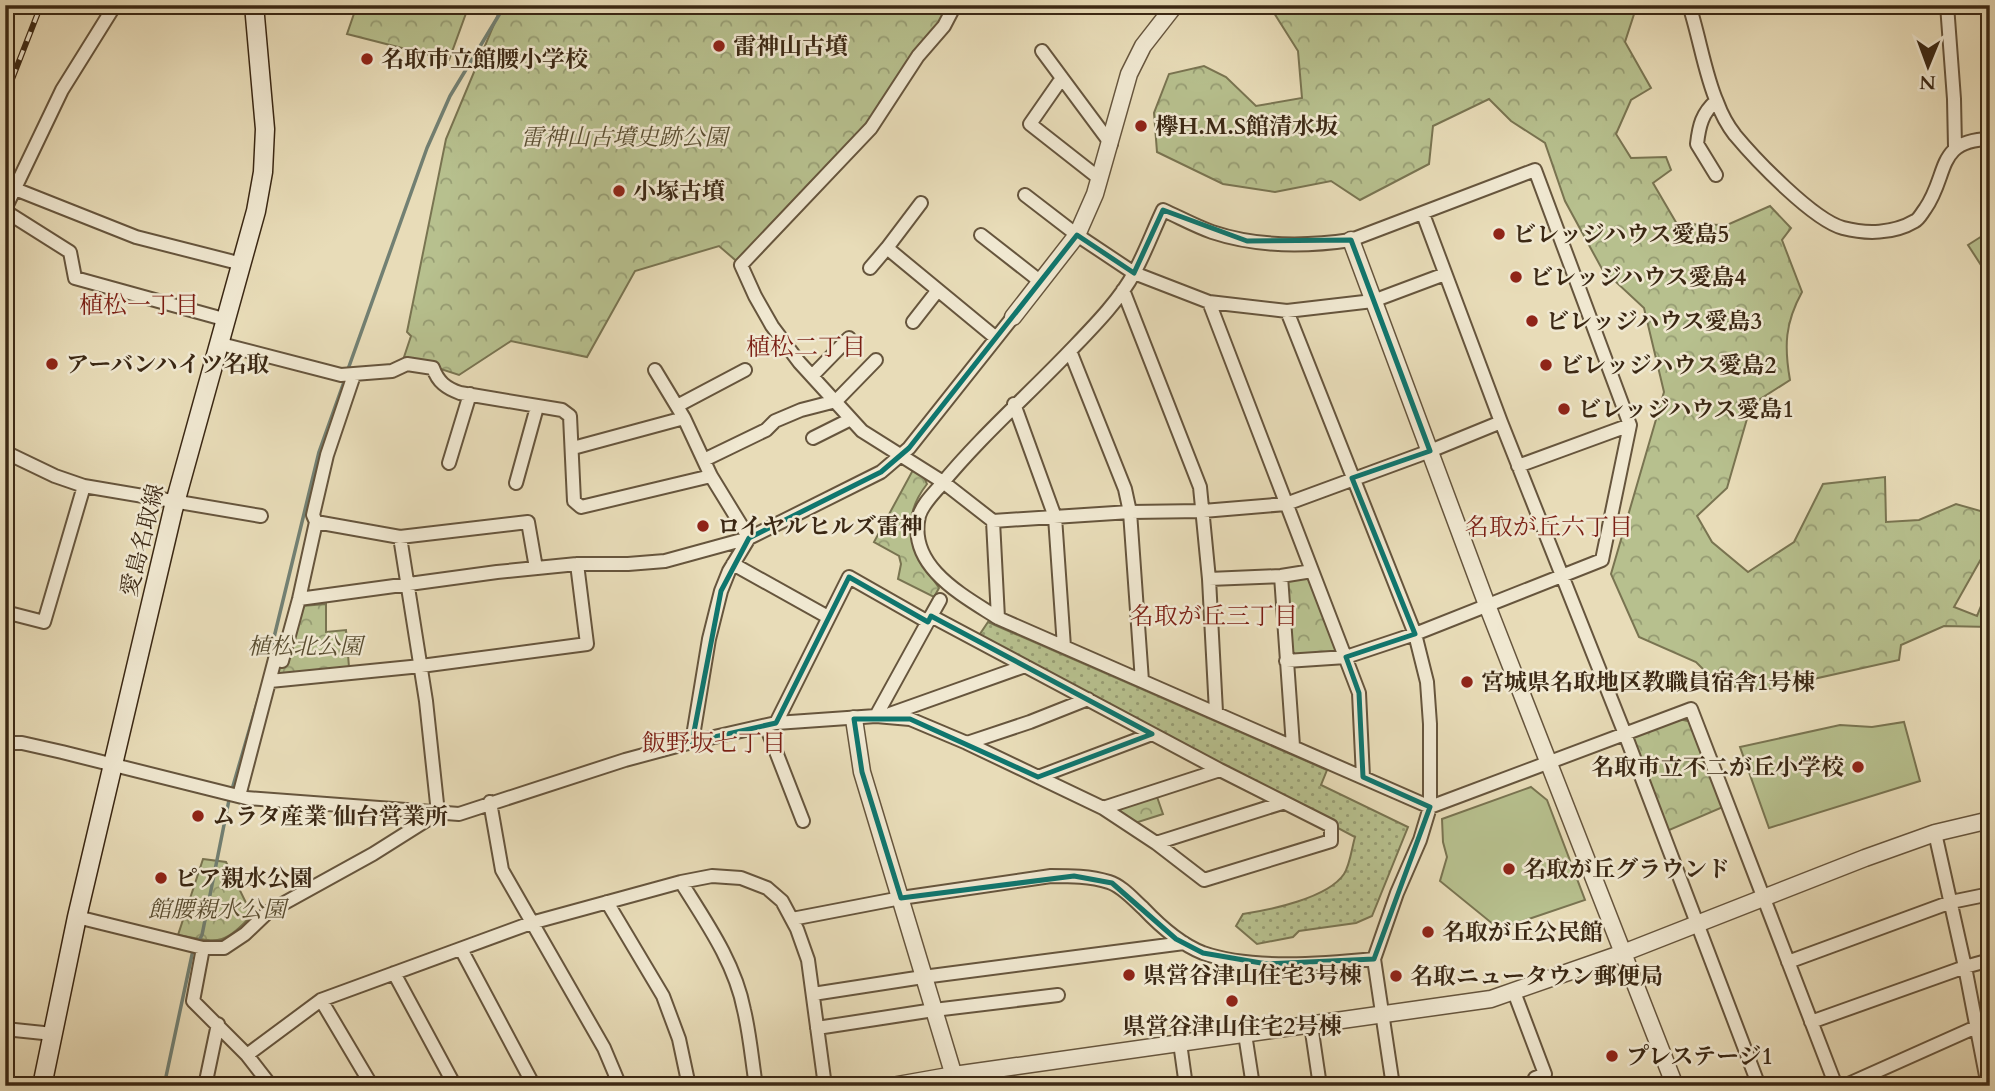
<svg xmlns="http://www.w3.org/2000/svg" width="1995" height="1091" font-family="Cardo,'Noto Serif JP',serif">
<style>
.grass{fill:url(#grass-dots);stroke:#797451;stroke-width:2}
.forest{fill:url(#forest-crowns);stroke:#797451;stroke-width:2}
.pitch{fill:#b7c08e;stroke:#797451;stroke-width:2}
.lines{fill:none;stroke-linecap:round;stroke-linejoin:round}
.stream{stroke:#728073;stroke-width:3.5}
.minor-casing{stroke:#66553d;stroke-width:16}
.tertiary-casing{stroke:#66553d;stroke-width:19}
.secondary-casing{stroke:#3b2814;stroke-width:21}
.minor{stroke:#f0e8d1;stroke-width:12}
.tertiary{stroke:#f0e8d1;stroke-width:16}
.secondary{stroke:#f0e8d1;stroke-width:18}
.rail-casing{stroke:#3b2814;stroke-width:6}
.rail{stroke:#f0e8d1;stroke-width:3.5;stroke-dasharray:10;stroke-linecap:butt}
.marked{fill:none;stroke:#0f766e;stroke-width:5;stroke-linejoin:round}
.poi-dot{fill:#8f2418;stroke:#f0e8d1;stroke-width:2.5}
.labels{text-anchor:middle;stroke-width:5;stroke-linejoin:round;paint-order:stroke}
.poi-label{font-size:23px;font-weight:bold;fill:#3b2814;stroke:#f0e8d1;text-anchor:start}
.park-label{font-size:23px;font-style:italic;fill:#5a4e32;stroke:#f0e8d1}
.street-label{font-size:23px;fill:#3b2814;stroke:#f0e8d1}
.neighbourhood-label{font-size:24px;fill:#7a1f14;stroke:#f0e8d1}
</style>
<defs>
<pattern id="grass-dots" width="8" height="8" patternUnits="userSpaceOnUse" patternTransform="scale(1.75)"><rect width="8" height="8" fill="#b7c08e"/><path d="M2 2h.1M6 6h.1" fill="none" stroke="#969c73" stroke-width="1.8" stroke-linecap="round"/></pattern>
<pattern id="forest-crowns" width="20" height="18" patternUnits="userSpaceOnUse" patternTransform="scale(1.75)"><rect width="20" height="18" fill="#b7c08e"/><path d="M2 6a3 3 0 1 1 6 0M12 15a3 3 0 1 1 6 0" fill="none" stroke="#969c73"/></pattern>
</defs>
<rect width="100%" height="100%" fill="#e8dcb8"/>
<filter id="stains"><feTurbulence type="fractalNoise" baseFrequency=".00286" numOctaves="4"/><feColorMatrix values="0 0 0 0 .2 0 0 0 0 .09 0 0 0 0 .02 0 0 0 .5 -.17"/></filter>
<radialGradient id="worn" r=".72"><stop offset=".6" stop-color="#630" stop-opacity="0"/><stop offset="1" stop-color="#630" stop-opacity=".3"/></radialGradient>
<path class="grass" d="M988,622l339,148 -6,15 87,42 -36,89 -16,7 -57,8 -6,6 -36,7 -21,-18 7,-12c27,-4 85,-16 101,-40 6,-9 8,-27 11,-37l-377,-200z"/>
<path class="forest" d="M357,5h112l-20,55 -102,-26z
M502,5h447l-5,21 -73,102 -130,137 -22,-19 -84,25 -48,86 -76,-16 -52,34 -55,-18 7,-21 -4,-4 39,-193z
M1269,5h368l-12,37 26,46 -20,12 -15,34 15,24 35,-1 5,13 -18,13 24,41 50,1 43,-19 21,22 -9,12 20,52c-17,31 -18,54 -12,88l-39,25 -24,83 -30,28 15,26 36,30 46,-30 29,-58 62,-7 1,45 33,-2 37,-16 28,8 6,31 -36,64 23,9 13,-32v43l-46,-1 -43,19 -2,15 -135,30 -21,-4 -21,2 -26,-26 -57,-25 -28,-63 53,-182 -20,-84 -42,-39 -37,-68 -20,-58 -34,-22 -22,-22 -56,27 -4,38 -69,36 -29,-19 -56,11 -52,-8 -66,-32 -3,-39 15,-39 35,-8 22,11 30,29 46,-8 -4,-47z
M1990,231v48l-22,-34z
M913,470l10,5 4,9c-21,27 -22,54 -4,82 5,8 11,14 16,22l-5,9 -36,-18 3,-15 -2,-8 -25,-14z
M1303,578l8,2 25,71 -2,4 -30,2 -10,-3 -3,-5 -7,-65 3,-4z
M326,604v28l20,-2 3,37 -75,8 16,-68z
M1679,719l13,3 31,85 -56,24 -34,-88v-6z
M1156,794l7,20 -31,10 -22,-16z
M203,859l23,3 26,53c-29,32 -34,27 -74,20z"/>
<path class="pitch" d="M1904,722l16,59 -151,47 -29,-81 100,-22 32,2z
M1531,787l16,13 38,100 -86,29 -59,-48 7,-24 -4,-15 -1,-23z"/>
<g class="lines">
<path class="stream" d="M347,372l80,-224 23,-52 55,-91
M269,658l50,-206 26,-73
M233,786l27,-93
M197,944l5,-9 27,-135
M164,1086l29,-136"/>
<defs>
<path id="minor" d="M202,5l4,1
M955,5l-11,21 -26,30 -47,72 -130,137 14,31 17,30 27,36 63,69 81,51 50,39 5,97
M1689,5c10,30 16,70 28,97 4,11 11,24 18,33 20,24 78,85 108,93 23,6 50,6 72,-7 4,-2 7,-8 10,-12 24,-34 10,-69 65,-70
M1947,5l7,94 1,48
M1042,51l20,27
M1716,101c-14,12 -17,25 -19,43l19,31
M1100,179l-70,-55 32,-46 49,66
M15,189l121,48 106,27
M1025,195l52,40 57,38 75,29 78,9 86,-10 72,-27
M921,203l-34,45 109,90
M5,209l57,-119 53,-85
M5,211l65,41 5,26 152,42
M1423,214l78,208 124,312 134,352
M981,235l60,47
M870,268l17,-20
M1123,290l77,197 9,92 7,133
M1209,302l150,391 4,84
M1287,311l128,323 12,48 3,42v83l-10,33 -23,53 -23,66 19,127
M913,322l25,-32
M221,344l120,31 51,-4 15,-7 26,4c5,14 13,20 27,25l102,17 8,6 4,85 7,6 130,-31
M1070,351l55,138 5,23 12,169
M812,376l37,-38
M1014,404l41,113 9,130
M677,406l68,-36
M813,438l38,-19
M573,448l111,-30
M5,452l50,24 29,10 177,30
M704,460l62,-30 9,-9 26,-11 35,-9 40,-41
M449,463l21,-69
M1518,466l112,-41
M516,483l21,-76
M993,521l137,-9 73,-1 83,-7 144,-53 71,-29
M316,522l-3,-7 14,-60 27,-80
M733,564l95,53
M1281,576l12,170
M1209,579l72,-3 31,-5
M299,599l198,-27 80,-8h51l37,-3 84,-23 -38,-62 -27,-58 -29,-48
M5,612l39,10 40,-136
M931,616l9,-16
M1286,661l60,-4 69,-23 187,-74 28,-135 -95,-255 -184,70c-47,7 -94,7 -139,-8 -17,-6 -33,-15 -49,-22 -10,21 -18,43 -29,63 -14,27 -43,56 -64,78 -43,45 -90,86 -130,135 -7,8 -18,19 -21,30 -12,51 45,80 79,102l432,189 261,-98 145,377
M270,681l151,-15 166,-22 -10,-80
M890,714l135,-48
M776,723l73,-146 79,45
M766,726l37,95
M692,742l84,-19 100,-7 34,3 57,24 136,65 53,35 48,37 127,-39v-15l-111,-56 -289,-154 -55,100
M5,743h17l40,9 184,46 213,16 166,-54 67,-18 17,-103 12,-48 8,-20 20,-33 132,-66 28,-24 104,-131
M967,743l63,-21 58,-23
M1038,777l114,-43
M239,796l36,-137 7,2 17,-62 17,-77 84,15 128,-15 8,46
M490,802l12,68 102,178 16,38
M1103,808l117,-38
M1935,833l30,134 23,119
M1156,843l126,-40
M681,882c25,40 54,81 63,128 6,25 8,51 12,76
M607,902l56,94 16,43 10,47
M77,917l126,31
M792,919l109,-21 150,-22c19,0 39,0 58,6 13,4 24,17 34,26 17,18 37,36 60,45 48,17 121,11 171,6
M461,949l73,137
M1788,962l163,-60 39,-8
M394,973l61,113
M1514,992l31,82 -10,4
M813,994l110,-17 261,-34
M321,1000l51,86
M1811,1022l154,-55 25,-7
M1311,1025l9,61
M817,1028l117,-18 124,-15
M5,1029l48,5
M1245,1034l8,52
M1180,1043l6,43
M247,1055l-54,-54 10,-53h21l21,-14 23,-22 105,-58 65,-41 -12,-112 -26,-164
M205,1086l13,-62
M271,1086l-24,-31 74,-55 210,-77 150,-41 31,-6 29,2 26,10 15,13 15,28 11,31 17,126
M1844,1086l132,-59 14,-2"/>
<path id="tertiary" d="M1351,240l136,365 188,481
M1013,317l64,-82 18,-41 34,-120 14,-28 32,-41
M854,719l8,53 95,314
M892,1086l62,-11 537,-76 132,-46 242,-95 70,-25 55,-13"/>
<path id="secondary" d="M42,1086l35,-169 96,-407 83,-299 7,-39 2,-43 -11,-124"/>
</defs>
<use href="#minor" class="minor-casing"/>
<use href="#tertiary" class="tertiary-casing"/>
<use href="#secondary" class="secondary-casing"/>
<use href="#minor" class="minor"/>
<use href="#tertiary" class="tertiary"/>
<use href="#secondary" class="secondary"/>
<defs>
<path id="rail" d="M5,97l36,-92"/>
</defs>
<use href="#rail" class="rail-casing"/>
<use href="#rail" class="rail"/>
</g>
<path class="marked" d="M1163,210l84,31 104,-1 79,211 -78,27 63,156 -69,23 13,36 4,84 67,30 -56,152 -107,5 -64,-11 -27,-14 -64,-56 -38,-7 -173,22 -39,-126 -8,-53h56l128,58 114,-43 -221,-118 -3,6 -79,-45 -73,146 -84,19 29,-151 28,-53 132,-66 28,-24 168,-213 57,38z"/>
<g class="poi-dot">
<circle cx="719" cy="46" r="7"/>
<circle cx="367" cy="59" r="7"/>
<circle cx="1141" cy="126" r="7"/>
<circle cx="619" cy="191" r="7"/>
<circle cx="1499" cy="234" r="7"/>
<circle cx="1516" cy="277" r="7"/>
<circle cx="1532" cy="321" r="7"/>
<circle cx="52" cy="364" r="7"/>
<circle cx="1546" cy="365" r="7"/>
<circle cx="1564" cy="409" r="7"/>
<circle cx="703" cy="526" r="7"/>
<circle cx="1467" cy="682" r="7"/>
<circle cx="1858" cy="767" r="7"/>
<circle cx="198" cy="816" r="7"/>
<circle cx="1509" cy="869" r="7"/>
<circle cx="161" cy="878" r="7"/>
<circle cx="1428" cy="932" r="7"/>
<circle cx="1129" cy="975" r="7"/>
<circle cx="1396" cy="976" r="7"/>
<circle cx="1232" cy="1001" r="7"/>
<circle cx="1612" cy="1056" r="7"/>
</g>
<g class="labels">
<g class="poi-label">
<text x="733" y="54">雷神山古墳</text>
<text x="381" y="67">名取市立館腰小学校</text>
<text x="1155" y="134">欅H.M.S館清水坂</text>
<text x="633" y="199">小塚古墳</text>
<text x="1513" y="242">ビレッジハウス愛島5</text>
<text x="1530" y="285">ビレッジハウス愛島4</text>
<text x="1546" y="329">ビレッジハウス愛島3</text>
<text x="66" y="372">アーバンハイツ名取</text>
<text x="1560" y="373">ビレッジハウス愛島2</text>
<text x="1578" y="417">ビレッジハウス愛島1</text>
<text x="717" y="534">ロイヤルヒルズ雷神</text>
<text x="1481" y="690">宮城県名取地区教職員宿舎1号棟</text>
<text x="1844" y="775" text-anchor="end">名取市立不二が丘小学校</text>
<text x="212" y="824">ムラタ産業 仙台営業所</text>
<text x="1523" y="877">名取が丘グラウンド</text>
<text x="175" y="886">ピア親水公園</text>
<text x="1442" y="940">名取が丘公民館</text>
<text x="1143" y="983">県営谷津山住宅3号棟</text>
<text x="1410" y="984">名取ニュータウン郵便局</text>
<text x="1232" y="1034" text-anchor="middle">県営谷津山住宅2号棟</text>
<text x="1626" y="1064">プレステージ1</text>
</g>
<g class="park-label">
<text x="624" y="145">雷神山古墳史跡公園</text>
<text x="305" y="654">植松北公園</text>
<text x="217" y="917">館腰親水公園</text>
</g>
<g class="street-label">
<text transform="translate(142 540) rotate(-76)" y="8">愛島名取線</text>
</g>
<g class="neighbourhood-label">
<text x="139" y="313">植松一丁目</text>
<text x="806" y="355">植松二丁目</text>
<text x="1549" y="535">名取が丘六丁目</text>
<text x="1214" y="624">名取が丘三丁目</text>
<text x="714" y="751">飯野坂七丁目</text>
</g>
</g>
<rect width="1995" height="1091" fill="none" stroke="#e8dcb8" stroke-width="28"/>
<rect x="7" y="7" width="1981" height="1077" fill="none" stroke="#3b2814" stroke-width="3.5"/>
<rect x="14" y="14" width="1967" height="1063" fill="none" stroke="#3b2814" stroke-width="2"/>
<g transform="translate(1928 66) rotate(181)" stroke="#f0e8d1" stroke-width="5" paint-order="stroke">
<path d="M0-5L12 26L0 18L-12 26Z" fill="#3b2814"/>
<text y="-10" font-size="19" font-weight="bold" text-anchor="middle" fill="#3b2814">N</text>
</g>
<rect width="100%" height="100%" filter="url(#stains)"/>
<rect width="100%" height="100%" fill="url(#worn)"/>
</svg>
